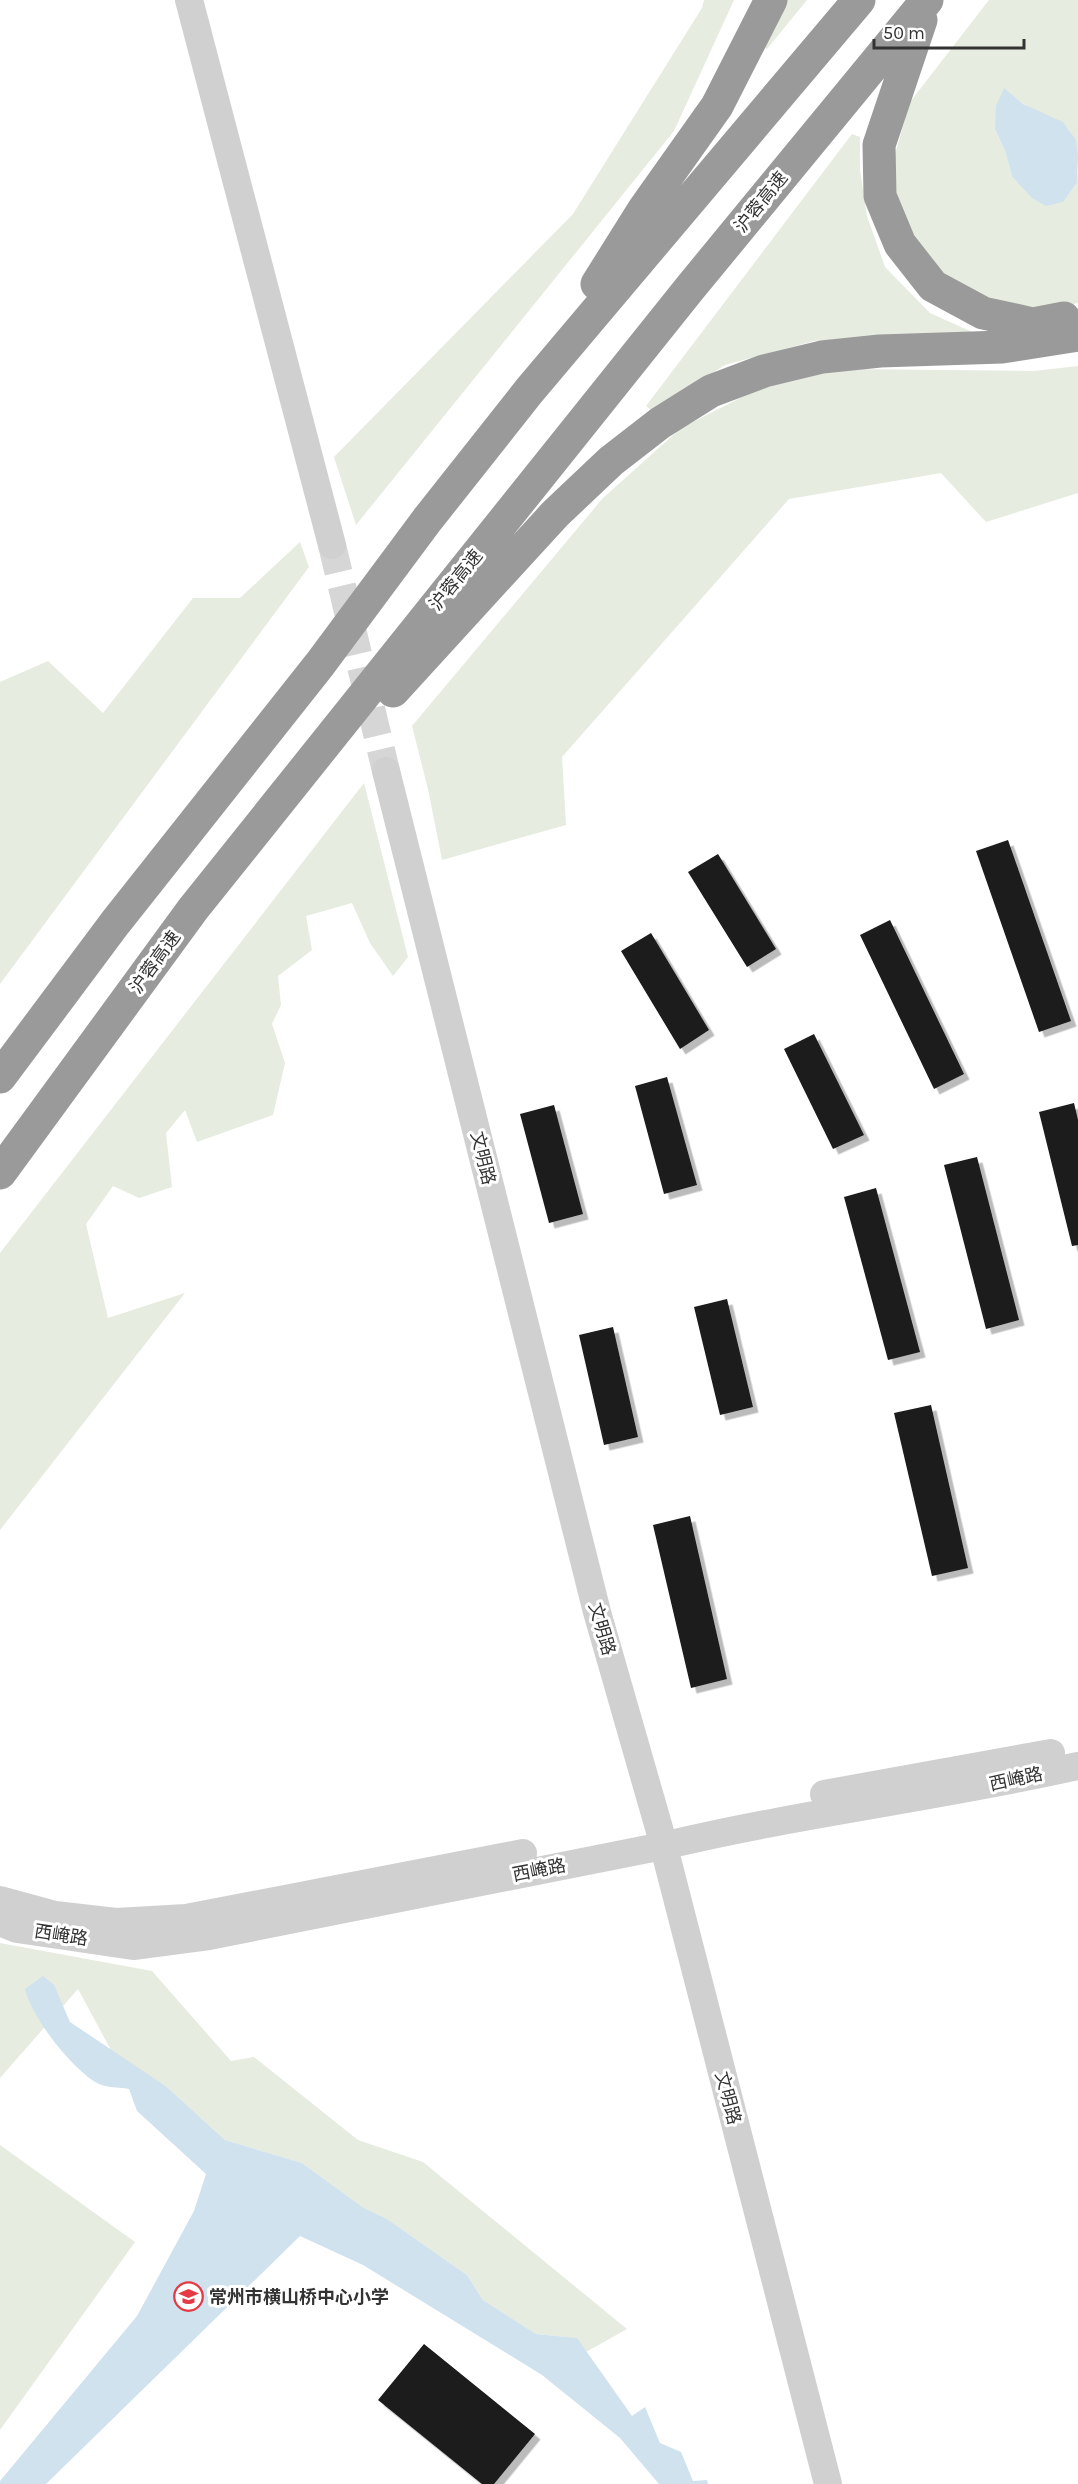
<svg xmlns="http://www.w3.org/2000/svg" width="1078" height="2484" font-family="Karla,'Noto Sans SC',sans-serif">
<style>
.green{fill:#e6ecdf}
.water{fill:#cfe2ee}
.building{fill:#1a1a1a;filter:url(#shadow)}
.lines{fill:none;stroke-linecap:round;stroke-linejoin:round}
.minor-tunnel{stroke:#d6d6d6;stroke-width:28;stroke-dasharray:28 14;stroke-linecap:butt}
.minor{stroke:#d0d0d0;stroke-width:28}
.highway{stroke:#9a9a9a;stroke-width:33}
.labels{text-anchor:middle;stroke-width:6;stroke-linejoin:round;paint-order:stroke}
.street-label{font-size:18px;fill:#333;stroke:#fff}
.poi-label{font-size:18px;font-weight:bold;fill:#333;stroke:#fff;text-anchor:start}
</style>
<defs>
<filter id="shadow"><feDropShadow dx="5.5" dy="5.5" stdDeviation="0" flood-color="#0004"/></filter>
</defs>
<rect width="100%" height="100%" fill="#fff"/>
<path class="green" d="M704,0h30l-60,131 -318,394 -22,-68 239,-243 129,-206z
M781,0h26l-40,49 -9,-4z
M989,0h89v158c-6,-45 -25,-35 -56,-55 -6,-4 -12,-10 -18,-14l-9,40 10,22 7,25 65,6 1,-11v132l-41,9 -53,-11 -43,-25 -32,-47 -20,-54 21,-73z
M852,134l8,3v33l7,46 18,51 45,46 49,22 -92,1 -73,5 -89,24 -73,46 -6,-5z
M1078,366v127l-92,29 -45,-49 -152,26 -227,258 4,68 -124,35 -14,-71 -16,-63 191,-228 78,-70 75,-38 40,-14 49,-7 189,2z
M300,542l9,25 -309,417v-302l48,-21 55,52 90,-115h47z
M364,783l44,174 -15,19 -23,-33 -18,-40 -46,13 6,34 -34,26 3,29 -9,19 13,39 -12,52 -76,27 -12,-32 -19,23 6,54 -33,11 -26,-12 -27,38 22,94 77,-25 -185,237v-277z
M0,1943l152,28 79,90 23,-4 104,83 65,22 204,167 -41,23 -10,-14 -40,-4 -53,-34 -16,-25 -80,-56 -23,-11 -62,-45 -77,-23 -58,-53 -55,-35 -34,-63 -78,89z
M0,2145l135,97 -135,188z"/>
<path class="water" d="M1004,88l19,16 40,18 13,18 2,18 -1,24 -14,20 -17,4 -14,-8 -20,-22 -7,-25 -10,-22 1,-23z
M43,1976l11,9 16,37 97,65 58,53 77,23 62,45 23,11 80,56 16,25 53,34 41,4 55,78 13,-9 15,36 21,9 12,29 14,-1 1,4h-49l-39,-46 -78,-63 -179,-110 -63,-29 -254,248h-46v-3l137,-165 57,-105 12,-37 -69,-63 -8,-22c-10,-2 -24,-1 -32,-6 -26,-15 -65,-65 -72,-94z"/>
<path class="building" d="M1008,840l63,181 -32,11 -63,-181z
M718,854l58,95 -29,18 -59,-95z
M890,920l74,154 -30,15 -74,-154z
M651,933l58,97 -29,19 -59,-98z
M814,1034l50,101 -31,14 -49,-100z
M667,1077l30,108 -33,9 -29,-108z
M1074,1103l4,17v125l-6,1 -33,-134z
M554,1105l29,109 -34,9 -29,-109z
M977,1157l42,163 -33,9 -42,-164z
M876,1188l44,164 -32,8 -44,-163z
M727,1299l26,108 -33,8 -26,-108z
M613,1327l25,110 -34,8 -25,-110z
M931,1405l37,163 -36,8 -38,-163z
M690,1516l37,163 -36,9 -38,-163z
M424,2344l111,90 -41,50h-12l-104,-84z"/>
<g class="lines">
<path class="minor-tunnel" d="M332,545l54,226"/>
<path class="minor" d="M189,0l143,545
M386,771l211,841 62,216 169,656
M824,1794l227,-41
M0,1900l55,15 61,7 70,-4 337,-65
M0,1922l17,7 116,17 76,-10 454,-90c137,-33 277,-49 415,-80"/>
<path class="highway" d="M921,20l-42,125 1,51 20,48 33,42 50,27 50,11 31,-6
M597,284l47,-75 73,-103 54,-106
M393,691l162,-177 56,-53 49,-38 51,-32 53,-20 58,-14 58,-6 122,-4 76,-12
M0,1077l115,-154 205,-259 107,-144 102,-129 330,-391
M0,1173l193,-264 497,-621 237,-288"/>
</g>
<defs>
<symbol id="school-ring" viewBox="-11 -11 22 22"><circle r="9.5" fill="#fff" stroke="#e63946" stroke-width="1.5"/><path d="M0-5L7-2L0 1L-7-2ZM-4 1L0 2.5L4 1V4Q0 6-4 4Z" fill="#e63946"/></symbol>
</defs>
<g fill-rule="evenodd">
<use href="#school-ring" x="172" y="2280" width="33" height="33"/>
</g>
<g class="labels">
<g class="street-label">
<text transform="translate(761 202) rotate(-51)" y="6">沪蓉高速</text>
<text transform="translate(456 580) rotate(-51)" y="6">沪蓉高速</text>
<text transform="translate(155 962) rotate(-54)" y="6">沪蓉高速</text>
<text transform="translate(483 1158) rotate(76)" y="6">文明路</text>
<text transform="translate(602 1629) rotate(74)" y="6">文明路</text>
<text transform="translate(1016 1779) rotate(-12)" y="6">西崦路</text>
<text transform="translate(539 1870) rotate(-11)" y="6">西崦路</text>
<text transform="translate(61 1935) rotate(9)" y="6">西崦路</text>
<text transform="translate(728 2098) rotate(75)" y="6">文明路</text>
</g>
<g class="poi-label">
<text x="209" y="2303">常州市横山桥中心小学</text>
</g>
</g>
<path d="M874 39v9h150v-9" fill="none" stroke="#333333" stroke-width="3"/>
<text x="883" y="39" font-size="18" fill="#333333" stroke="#ffffff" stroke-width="4.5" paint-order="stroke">50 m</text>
</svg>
